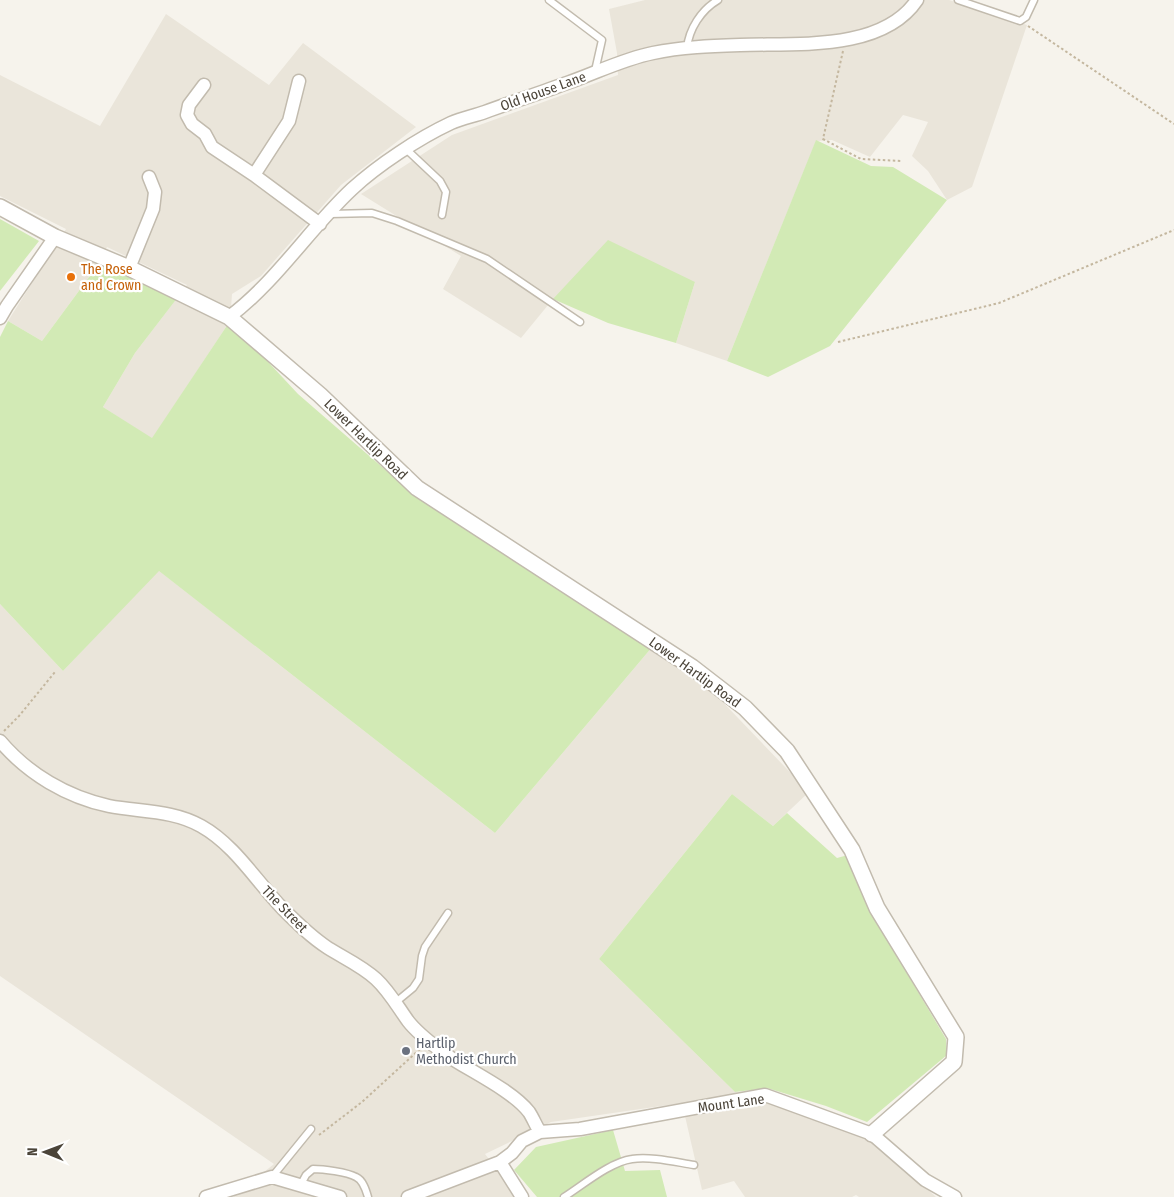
<svg xmlns="http://www.w3.org/2000/svg" width="1174" height="1197" font-family="'Fira Sans Condensed',sans-serif">
<style>
.residential{fill:#eae5da}
.green{fill:#d2eab5}
.lines{fill:none;stroke-linecap:round;stroke-linejoin:round}
.service-casing{stroke:#c2bbae;stroke-width:9}
.minor-casing{stroke:#c2bbae;stroke-width:15}
.tertiary-casing{stroke:#c2bbae;stroke-width:18}
.path{stroke:#c4b79f;stroke-width:2;stroke-dasharray:2.5 2.5;stroke-linecap:butt}
.service{stroke:#fff;stroke-width:6}
.minor{stroke:#fff;stroke-width:12}
.tertiary{stroke:#fff;stroke-width:15}
.food-dot{fill:#e8710a;stroke:#fff;stroke-width:2}
.worship-dot{fill:#6b7280;stroke:#fff;stroke-width:2}
.labels{text-anchor:middle;stroke-width:4.5;stroke-linejoin:round;paint-order:stroke}
.street-label{font-size:14px;fill:#4b4439;stroke:#fff}
.food-label{font-size:14px;fill:#c56008;stroke:#fff;text-anchor:start}
.worship-label{font-size:14px;fill:#5b616d;stroke:#fff;text-anchor:start}
</style>
<rect width="100%" height="100%" fill="#f6f3ec"/>
<path class="residential" d="M645,0h304l78,25 -55,162 -25,13 -19,-29 -16,-15 16,-34 -25,-7 -33,42 -38,-17 -16,1 -89,220 -51,-18 19,-61 -142,17 -32,39 -78,-49 18,-33 -100,-62 91,-59 166,-60 -1,-22 -8,-44z
M166,14l103,71 34,-42 113,84 -75,58 -80,91 -29,18 -2,27 -78,118 -49,-32 32,-54 52,-68 -80,-38 -9,18 -56,76 -34,-20 58,-92 -66,-33v-121l100,51z
M158,570l337,263 158,-187 61,47 95,99 -36,34 -41,-32 -133,165 136,133 135,45 66,60h-77l-3,-2 -4,2h-107l-11,-16 -32,9 -20,-87 -131,19 -66,32 33,43h-285l41,-33 -274,-188v-372l63,67z"/>
<path class="green" d="M816,140l55,26 22,1 54,33 -117,146 -62,31 -41,-16z
M0,219l39,22 -39,50z
M608,240l87,42 -19,61 -68,-20 -55,-24z
M98,265l80,32 -43,56 -32,54 49,31 78,-117 68,73 114,99 241,153 -158,187 -336,-262 -96,100 -63,-67v-267l8,-16 34,20z
M732,794l41,32 14,-13 50,45 11,-3 22,56 76,128 1,16 -80,67 -41,-16 -59,-18 -32,4 -136,-133z
M613,1130l12,41 35,-1 7,27h-130l-23,-27 22,-23z"/>
<g class="lines">
<defs>
<path id="service" d="M549,0l53,40 -7,31
M958,0l62,21 6,-4 8,-17
M687,48c2,-19 14,-38 31,-48
M406,149l34,32 6,11 -4,23
M330,214l42,-1 25,8 90,38 93,63
M396,1002l17,-14 6,-9 3,-23 3,-9 23,-34
M272,1177l39,-48
M300,1186l6,-11 7,-6c10,0 34,3 43,8 7,3 10,13 12,20
M564,1197c19,-12 46,-35 68,-38 18,-3 43,3 62,6"/>
<path id="minor" d="M204,85l-15,20 -2,10 5,9 13,10 7,13 42,28 66,49
M254,175l35,-54 10,-40
M129,268l24,-59 2,-17 -6,-15
M229,317c48,-36 80,-88 123,-128 26,-24 67,-51 99,-66 11,-5 23,-7 34,-11 27,-10 55,-19 82,-29 29,-10 56,-24 86,-30 29,-6 58,-7 87,-8 54,-2 142,7 177,-45
M0,318l7,-12 48,-69
M0,741c28,33 67,56 109,65 31,6 64,4 92,20 34,19 55,55 82,83 14,14 28,28 45,39 16,10 34,18 48,31 13,12 22,28 32,42 10,13 24,23 37,33 23,16 67,36 84,58 4,6 7,14 11,20
M500,1162l22,35
M206,1197l66,-20 68,20
M408,1197l92,-35 12,-9 10,-12 18,-9 40,-3 185,-34 107,39 53,46 30,17"/>
<path id="tertiary" d="M0,207l55,30 74,31 100,49 91,78 97,93 275,179 53,41 42,43 65,99 25,58 79,129 -2,25 -82,72"/>
</defs>
<use href="#service" class="service-casing"/>
<use href="#minor" class="minor-casing"/>
<use href="#tertiary" class="tertiary-casing"/>
<path class="path" d="M1028,26l146,98
M843,51l-20,88 38,20 40,2
M838,342l161,-39 175,-73
M4,731l15,-15 36,-44
M319,1135l43,-33 58,-53"/>
<use href="#service" class="service"/>
<use href="#minor" class="minor"/>
<use href="#tertiary" class="tertiary"/>
</g>
<circle class="food-dot" cx="71" cy="277" r="5"/>
<circle class="worship-dot" cx="406" cy="1051" r="5"/>
<g class="labels">
<g class="street-label">
<text transform="translate(543 91) rotate(-20)" y="5">Old House Lane</text>
<text transform="translate(366 439) rotate(44)" y="5">Lower Hartlip Road</text>
<text transform="translate(695 672) rotate(36)" y="5">Lower Hartlip Road</text>
<text transform="translate(285 909) rotate(46)" y="5">The Street</text>
<text transform="translate(731 1103) rotate(-8)" y="5">Mount Lane</text>
</g>
<g class="food-label">
<text x="81" y="274">The Rose<tspan x="81" dy="16">and Crown</tspan></text>
</g>
<g class="worship-label">
<text x="416" y="1048">Hartlip<tspan x="416" dy="16">Methodist Church</tspan></text>
</g>
</g>
<g transform="translate(45 1152) rotate(271)" stroke="#ffffff" stroke-width="4" paint-order="stroke">
<path d="M0-4L9 19L0 12L-9 19Z" fill="#4b4439"/>
<text y="-8" font-size="14" font-weight="bold" text-anchor="middle" fill="#4b4439">N</text>
</g>
</svg>
